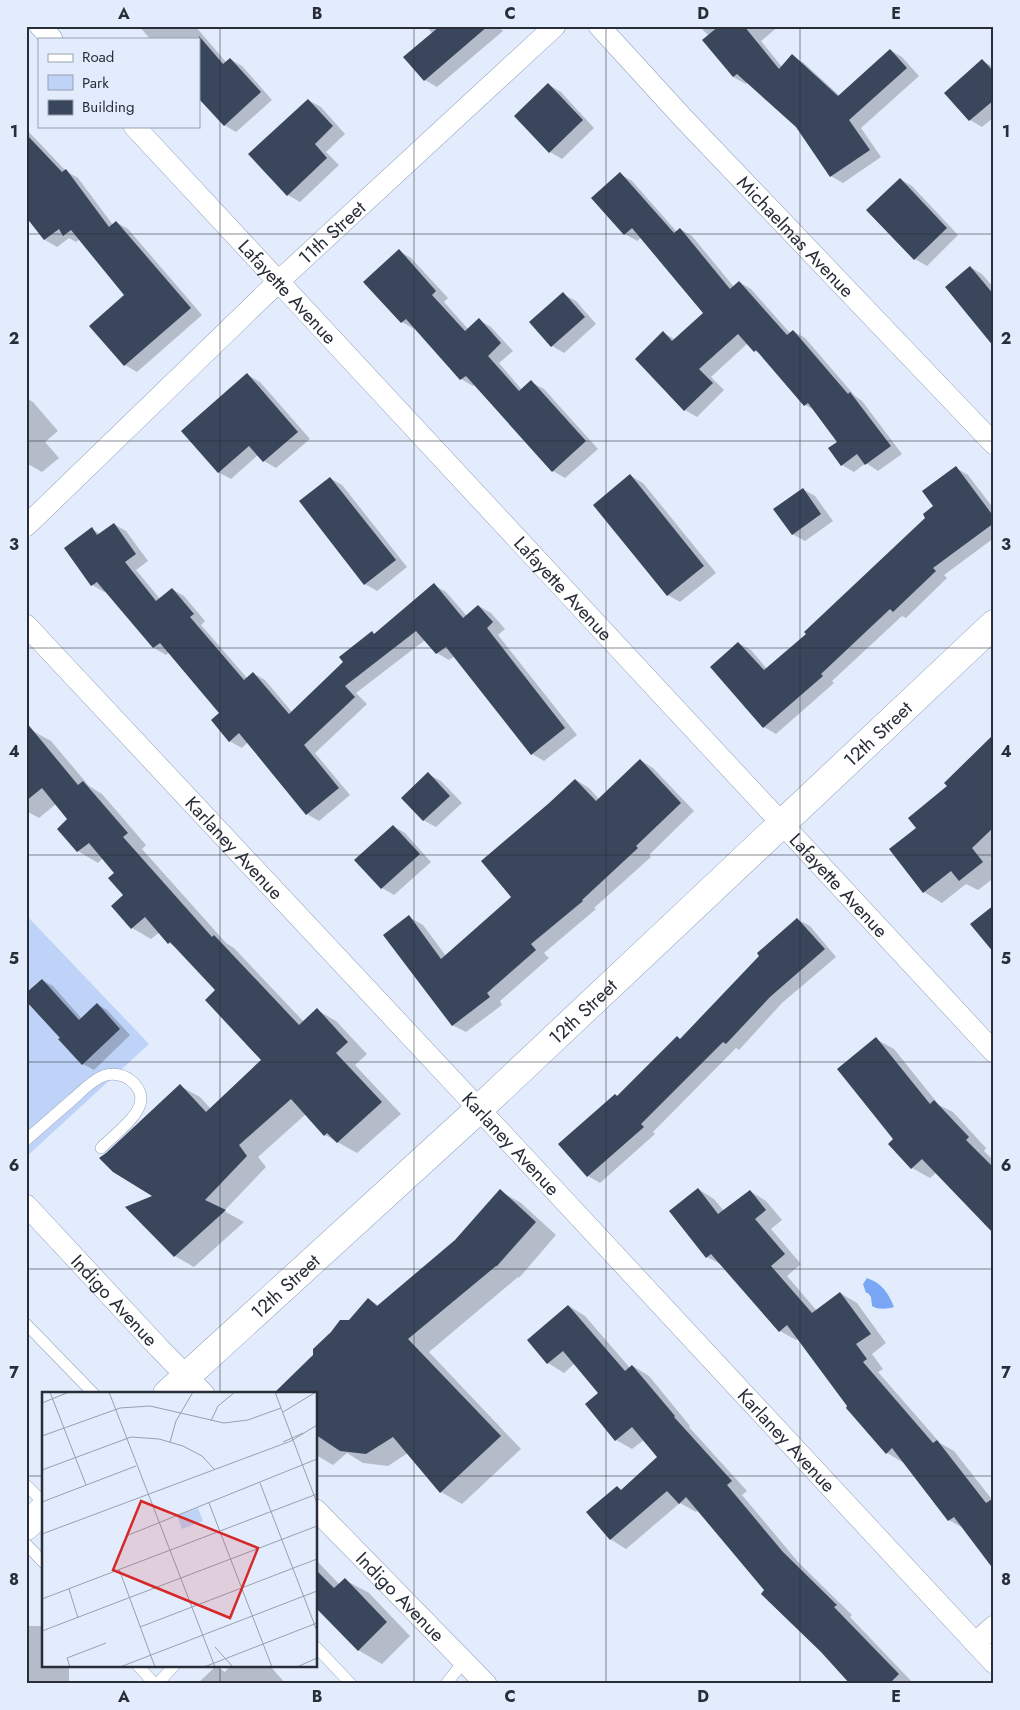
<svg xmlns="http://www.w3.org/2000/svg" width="1020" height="1710" font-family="Jost,sans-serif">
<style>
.green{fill:#bed3f7}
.water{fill:#7aa6f6}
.shadow{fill:#0003}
.building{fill:#39465c}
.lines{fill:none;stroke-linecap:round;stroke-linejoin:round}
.service-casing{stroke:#93a2bc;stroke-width:12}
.minor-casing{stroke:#93a2bc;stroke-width:22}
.secondary-casing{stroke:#93a2bc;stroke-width:29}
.service{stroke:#fff;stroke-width:11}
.minor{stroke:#fff;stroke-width:21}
.secondary{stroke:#fff;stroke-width:28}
.grid{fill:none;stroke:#282d38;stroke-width:1;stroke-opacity:0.55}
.labels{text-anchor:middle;stroke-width:5;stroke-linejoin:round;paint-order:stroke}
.street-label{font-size:19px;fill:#282d38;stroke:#e2ecfd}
.inset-road{fill:none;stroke:#98a0ae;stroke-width:1}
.view{fill:#d62828;fill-opacity:0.15;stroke:#d62828;stroke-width:2.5}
.inset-edge{fill:none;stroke:#282d38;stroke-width:2.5}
.neatline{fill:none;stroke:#282d38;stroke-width:2}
.grid-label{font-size:16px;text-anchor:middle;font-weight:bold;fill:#282d38}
</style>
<rect width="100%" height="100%" fill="#e2ecfd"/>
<path class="green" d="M26,915l123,129 -123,113z"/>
<path class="water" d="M867,1278c15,5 22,16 27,29 -7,2 -16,3 -22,-1l-1,-9 -3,-4h-2l-3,-9z"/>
<path class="shadow" d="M139,26h56l31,36 4,-3 12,7 30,34 -36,32 -12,-7 -25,-30v-56h-49z
M426,26h72l5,5 -66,56 -12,-7 8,-46z
M699,26h80l-18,15 21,26 10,-11 12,7 36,33 50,-46 12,7 17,19 -58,52 20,29 -38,26 -12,-7 -34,-50 -49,-44 -2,2 -13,-7 -24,-41z
M982,61l12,6v50l-12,10 -12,-7 -24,-27z
M549,85l12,7 33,36 -32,31 -12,-7z
M308,100l13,7 24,27 -19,18 13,13 -39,37 -12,-7z
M26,129l40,42 12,7 35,47 3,-3 12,7 74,86 -65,57 -12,-7 -34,-39 35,-31 -46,-56 -4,3 -7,-4 -12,9 -12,-7 -19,-25z
M620,174l12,7 45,51 3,-3 12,7 42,51 5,-5 12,7 39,44 3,-2 12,7 50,58 7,5 40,53 -24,17 -12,-8 -12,9 -12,-7 -4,-22 -22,-32 -11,-6 -44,-51 -6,-3 -7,-8 -37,34 13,13 -27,27 -12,-7 -21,-77 12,7 29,-26 -63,-77 -5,4 -12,-7 -33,-36z
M900,179l12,7 46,49 -31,31 -12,-7z
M399,251l12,7 37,40 -4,4 24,27 11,-9 12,7 22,24 -14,12 23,27 9,-8 13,7 54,60 -33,29 -12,-7 -78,-86 -2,1 -12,-7 -46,-51 -1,1 -12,-7z
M970,267l12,7 12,14v53z
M563,294l13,7 20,23 -32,29 -12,-7z
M248,375l12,7 50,57 -34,29 -12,-7 -6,-6 -27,24 -13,-7z
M26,398l7,4 25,29 -13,11 14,16 -17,14 -16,-9z
M956,468l12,7 26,34v29l-50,37 3,3 -41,40 -4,-2 -70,65 2,2 -58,51 -12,-7 -26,-84 13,7 16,19 40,-35 120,-115z
M631,476l12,7 73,90 -36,29 -12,-7z
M330,478l12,7 65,82 -30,24 -12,-7z
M803,489l12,7 18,25 -28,20 -13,-7z
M114,524l12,7 22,30 -12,9 24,29 12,-10 12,7 21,25 -4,4 46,53 6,-5 12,7 27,32 53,-50 27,-29 3,2 59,-50 12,7 21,24 12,-10 12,7 14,16 -7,6 79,100 -33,26 -12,-7 -77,-98 -6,4 -12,-7 -12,-13 -69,53 11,11 -52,49 35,42 -31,26 -12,-7 -59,-72 -6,6 -13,-7 -8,-28 -52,-61 -3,3 -12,-7 -47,-57 -3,1 -12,-7 -27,-37 27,-19 8,5z
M31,730l20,11 38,45 13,8 44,51 -4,4 84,94 8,5 70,74 13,-12 19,11 31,33 -12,11 46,49 -44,39 -32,-18 -19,-21 -48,43 8,10 -42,44 20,11 -50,45 -19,-11 -21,-60 26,-110 20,11 11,12 52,-49 -46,-70 -41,-43 -7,-4 -9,-11 -9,7 -19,-11 -7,-32 -9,-23 -13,-15 -5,5 -20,-12 -20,-22 11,-10 -13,-15 -17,14 -13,-7v-77z
M994,742v113l-4,4 4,5v14l-16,12 -12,-6 -24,19 -18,-11 -7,-63 32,-42z
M640,760l13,8 41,43 -45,44 2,2 -57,51 2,1 -52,44 5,5 -49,43 2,4 -36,27 -14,-7 -43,-108 14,8 23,31 67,-58 36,-93 27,-25 13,8 10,11z
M428,774l13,7 21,22 -26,24 -13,-7z
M393,826l12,7 26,29 -37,33 -12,-7 -26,-28z
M797,919l13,7 26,31 -54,46 -43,47 -3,-2 -83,84 2,2 -55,49 -12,-7 30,-79 63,-57z
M42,980l11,6 29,33 15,-15 10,6 23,25 -36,35 -11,-6 -21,-26z
M876,1039l18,10 45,56 14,7 33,36 -2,3 10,10v72l-58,-60 -6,5 -18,-10 -18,-29z
M698,1189l16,10 10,12 26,-20 16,10 16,19 -11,9 30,35 -14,12 30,35 23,-18 17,10 29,40 -14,11 11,15 -5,3 62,71 14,8 40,51 -29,27 -16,-9 -45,-57 -17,-10 -40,-45 2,-2 -50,-68 -3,2 -16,-9 -56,-65 -17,-9z
M500,1191l21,12 35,32 -37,43 -1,-1 -89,75 92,97 -59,55 -21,-12 -33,-39 -20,13 -25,-3 -16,-10 -14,12 -17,-10v-61l33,-73 20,-22 10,7 77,-65z
M569,1306l16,10 45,52 3,-2 16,10 41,50 -1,1 58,64 -5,4 57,68 53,52 -2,2 64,67h-62l-154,-174 -2,2 -16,-9 -54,46 -16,-10 7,-52 6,4 35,-34 -14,-17 -12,9 -16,-9 -16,-47 -25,-30 -11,10 -16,-10 -19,-22z
M316,1560l24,25 5,-5 24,13 41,43 -28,28 -24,-14 -42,-44z
M26,1626h18v40h25v18h-43z
M216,1666l9,6 5,-6h40l16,18h-89z"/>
<path class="building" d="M440,26h48l-64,55 -21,-24z
M719,26h25l35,43 13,-15 46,42 52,-47 17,19 -58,52 21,30 -40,27 -34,-50 -59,-53 -4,3 -31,-37z
M199,36l24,28 7,-6 31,34 -37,34 -25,-27z
M982,59l12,13v28l-25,21 -25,-28z
M548,83l35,37 -34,33 -35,-37z
M308,99l25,27 -18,18 12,14 -40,38 -39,-42z
M26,134l36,38 4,-3 43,58 7,-6 75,87 -67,58 -35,-40 35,-31 -53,-65 -8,6 -4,-7 -15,11 -18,-23z
M620,172l54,61 6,-5 50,61 9,-8 48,54 6,-5 55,64 2,-2 41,54 -26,19 -8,-11 -16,12 -13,-18 9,-6 -29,-39 -4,3 -48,-56 -2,2 -16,-18 -39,35 14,14 -29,28 -49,-52 28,-28 9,10 31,-28 -71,-85 -8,7 -33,-37z
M900,178l47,50 -33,32 -48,-50z
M399,249l37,42 -4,4 33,36 14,-13 22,25 -13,13 31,35 12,-11 55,61 -34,31 -86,-96 -6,4 -54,-61 -5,4 -38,-41z
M970,266l24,29v52l-49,-60z
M563,292l22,25 -34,30 -22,-25z
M247,373l51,59 -35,30 -14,-16 -31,27 -37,-42z
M956,466l38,51v6l-61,45 3,3 -43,41 -3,-3 -69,65 2,2 -60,52 -53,-61 28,-25 26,28 42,-36 -2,-2 121,-114 -2,-4 10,-8 -11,-15z
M630,474l74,92 -37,30 -74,-91z
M330,477l66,83 -32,25 -65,-84z
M803,488l18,26 -29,21 -19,-26z
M114,523l22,31 -11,8 31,39 16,-13 22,26 -4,3 54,63 9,-8 36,42 54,-52 -4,-5 33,-26 2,3 60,-51 29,35 15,-13 15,17 -6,6 78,100 -34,27 -85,-108 -10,7 -20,-23 -71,55 10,11 -51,48 35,43 -33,27 -67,-82 -10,9 -18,-22 8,-7 -59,-70 -7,5 -56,-66 -6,4 -27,-38 28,-21 5,8z
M26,722l52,63 5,-4 45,52 -5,4 89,100 2,-2 85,90 18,-17 31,34 -12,11 46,49 -45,41 -10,-10 -3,3 -33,-37 -52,46 8,11 -42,44 21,10 -52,47 -49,-50 27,-11 -39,-24 -14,-14 7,-5 74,-69 26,28 55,-52 -56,-60 10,-10 -45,-48 -2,2 -23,-27 -14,12 -20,-23 12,-11 -15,-17 6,-5 -25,-30 -12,9 -20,-23 10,-10 -25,-31 -16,13z
M994,734v93l-22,21 11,14 -24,19 -8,-10 -28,22 -34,-44 27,-21 -8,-10 39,-32 -3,-3z
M640,759l41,44 -45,43 2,2 -56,52 1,1 -52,43 5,6 -49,43 3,4 -38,29 -69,-91 26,-20 32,44 70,-62 -30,-36 67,-57 27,-25 21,22z
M428,772l22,24 -27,25 -22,-23z
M393,825l27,29 -39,35 -27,-29z
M994,905v48l-24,-29z
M797,918l28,31 -55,48 -44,47 -3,-2 -82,82 3,3 -57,50 -29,-33 57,-50 2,2 60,-60 3,3 79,-83 -2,-3z
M42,979l37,41 18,-17 23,26 -38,36 -24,-26 2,-1 -34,-37v-8z
M876,1037l54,67 4,-4 35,37 -3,3 28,28v66l-72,-75 -11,10 -23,-25 5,-5 -56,-70z
M698,1188l20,26 32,-24 16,20 -11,9 30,35 -14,12 41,47 28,-21 31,42 -15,10 11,15 -4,3 70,81 4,-3 49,63 8,-5v72l-40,-53 -6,4 -56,-73 -6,6 -40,-46 1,-2 -60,-81 -8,7 -68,-78 -5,4 -37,-47z
M500,1189l36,33 -39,44h-1l-88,73 93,97 -61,57 -47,-56 -27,17 -26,-3 -24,-16v-41h-43l40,-39v-6l18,-17 9,-12h9l19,-22 9,8 78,-66z
M568,1305l57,66 7,-6 43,51 -1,1 58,64 -5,4 56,67 54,53 -3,2 65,67 -10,10h-39l-29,-32 -60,-58 3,-4 -78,-93 -7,7 -12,-13 -57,49 -24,-28 31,-26 4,4 36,-33 -25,-30 -17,14 -30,-37 13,-11 -35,-42 -16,13 -20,-24z
M316,1570l18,18 11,-10 42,44 -29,29 -42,-43z"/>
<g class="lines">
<defs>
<path id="service" d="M26,1140c16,-14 31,-27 47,-41 9,-8 18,-18 30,-23 8,-3 19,-2 26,3 33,25 -12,52 -28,69
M26,1324l68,70
M26,1485l18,18
M26,1544l18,19
M316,1647l35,37
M138,1666l17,18
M157,1684l17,-18
M446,1684l18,-23"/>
<g id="minor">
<path d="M40,26l12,13"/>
<path id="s1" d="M599,26l85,93 310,325"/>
<path id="s2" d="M134,126l860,926"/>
<path id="s3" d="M26,526l253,-245 276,-255"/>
<path id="s4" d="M26,625l480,513 488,525"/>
<path id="s5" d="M26,1205l133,143 45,46"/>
<path id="s6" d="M316,1510l170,174"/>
<path d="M975,1643l19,-17"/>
</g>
<g id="secondary">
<path id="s7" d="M167,1394l312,-285 515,-485"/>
<path d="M26,1526l18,-17"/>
</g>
</defs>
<use href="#service" class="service-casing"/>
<use href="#minor" class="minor-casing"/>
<use href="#secondary" class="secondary-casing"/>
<use href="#service" class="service"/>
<use href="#minor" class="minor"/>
<use href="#secondary" class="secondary"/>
</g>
<path class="grid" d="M220,26v1368M414,26v1658M606,26v1658M800,26v1658M26,234h968M26,441h968M26,648h968M26,855h968M26,1062h968M26,1269h968M26,1476h18M316,1476h678M220,1666v18"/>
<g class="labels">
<g class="street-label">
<text dy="7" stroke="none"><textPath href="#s3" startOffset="424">11th Street</textPath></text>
<text dy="7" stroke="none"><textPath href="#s1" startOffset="288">Michaelmas Avenue</textPath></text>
<text dy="7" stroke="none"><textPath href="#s2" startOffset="226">Lafayette Avenue</textPath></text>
<text dy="7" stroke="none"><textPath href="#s2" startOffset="631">Lafayette Avenue</textPath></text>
<text dy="7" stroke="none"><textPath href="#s7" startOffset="970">12th Street</textPath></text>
<text dy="7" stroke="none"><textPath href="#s4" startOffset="305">Karlaney Avenue</textPath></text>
<text dy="7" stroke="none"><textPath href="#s2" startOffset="1036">Lafayette Avenue</textPath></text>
<text dy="7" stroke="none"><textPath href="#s7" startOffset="565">12th Street</textPath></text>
<text dy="7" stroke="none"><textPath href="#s4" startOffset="710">Karlaney Avenue</textPath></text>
<text dy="7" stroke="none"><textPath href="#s7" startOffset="160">12th Street</textPath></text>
<text dy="7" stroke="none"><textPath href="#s5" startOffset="130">Indigo Avenue</textPath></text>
<text dy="7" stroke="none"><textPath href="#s4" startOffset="1115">Karlaney Avenue</textPath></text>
<text dy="7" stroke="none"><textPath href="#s6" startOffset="121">Indigo Avenue</textPath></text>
</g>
</g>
<g transform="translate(42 1392)">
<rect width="275" height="275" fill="#e2ecfd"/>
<path d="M156,116l5,13 -21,8 -5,-14z" fill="#bed3f7"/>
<path class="inset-road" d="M8,0l36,93M67,0l106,275M233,0l18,48M0,11l27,-11M241,20l33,-20M169,29l7,-15 17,-14M0,44l78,-28 30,-2 74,17 24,-3 33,-12M251,48l24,63M128,50l6,-21 17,-29M241,50l20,-9M0,78l89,-33 28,2 24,7 19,10 12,13M218,91l57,148M0,110l94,-36M167,111l63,164M0,142l249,-93 26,-16M84,144l191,-77M77,177l36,98M27,197l9,29M0,207l275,-105M98,235l177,-68M0,239l275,-105M173,255l18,20M28,275l-3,-9 39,-15M78,275l197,-76M162,275l113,-44M255,275l20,-9"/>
<path class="view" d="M99,109l117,47 -28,70 -117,-48z"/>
<rect width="275" height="275" class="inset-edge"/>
</g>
<rect width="1020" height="1710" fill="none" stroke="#e2ecfd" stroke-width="55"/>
<rect x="38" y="38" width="162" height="90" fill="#e2ecfd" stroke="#98a0ae"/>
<rect x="48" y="54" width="25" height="8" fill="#ffffff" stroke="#98a0ae"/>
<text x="82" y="62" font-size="15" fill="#282d38">Road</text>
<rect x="48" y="75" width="25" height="15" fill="#bed3f7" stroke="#98a0ae"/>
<text x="82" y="88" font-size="15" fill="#282d38">Park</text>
<rect x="48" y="100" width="25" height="15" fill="#39465c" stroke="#98a0ae"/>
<text x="82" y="112" font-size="15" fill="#282d38">Building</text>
<rect x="28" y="28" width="964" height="1654" class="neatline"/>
<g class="grid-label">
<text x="124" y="19">A</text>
<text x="317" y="19">B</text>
<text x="510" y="19">C</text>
<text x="703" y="19">D</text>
<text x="896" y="19">E</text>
<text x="14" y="137">1</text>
<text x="1006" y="137">1</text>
<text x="14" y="344">2</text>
<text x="1006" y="344">2</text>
<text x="14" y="550">3</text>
<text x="1006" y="550">3</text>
<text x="14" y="757">4</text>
<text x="1006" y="757">4</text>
<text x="14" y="964">5</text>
<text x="1006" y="964">5</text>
<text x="14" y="1171">6</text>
<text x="1006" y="1171">6</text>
<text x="14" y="1378">7</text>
<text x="1006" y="1378">7</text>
<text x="14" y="1585">8</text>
<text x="1006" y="1585">8</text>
<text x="124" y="1702">A</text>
<text x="317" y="1702">B</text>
<text x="510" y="1702">C</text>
<text x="703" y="1702">D</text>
<text x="896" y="1702">E</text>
</g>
</svg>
